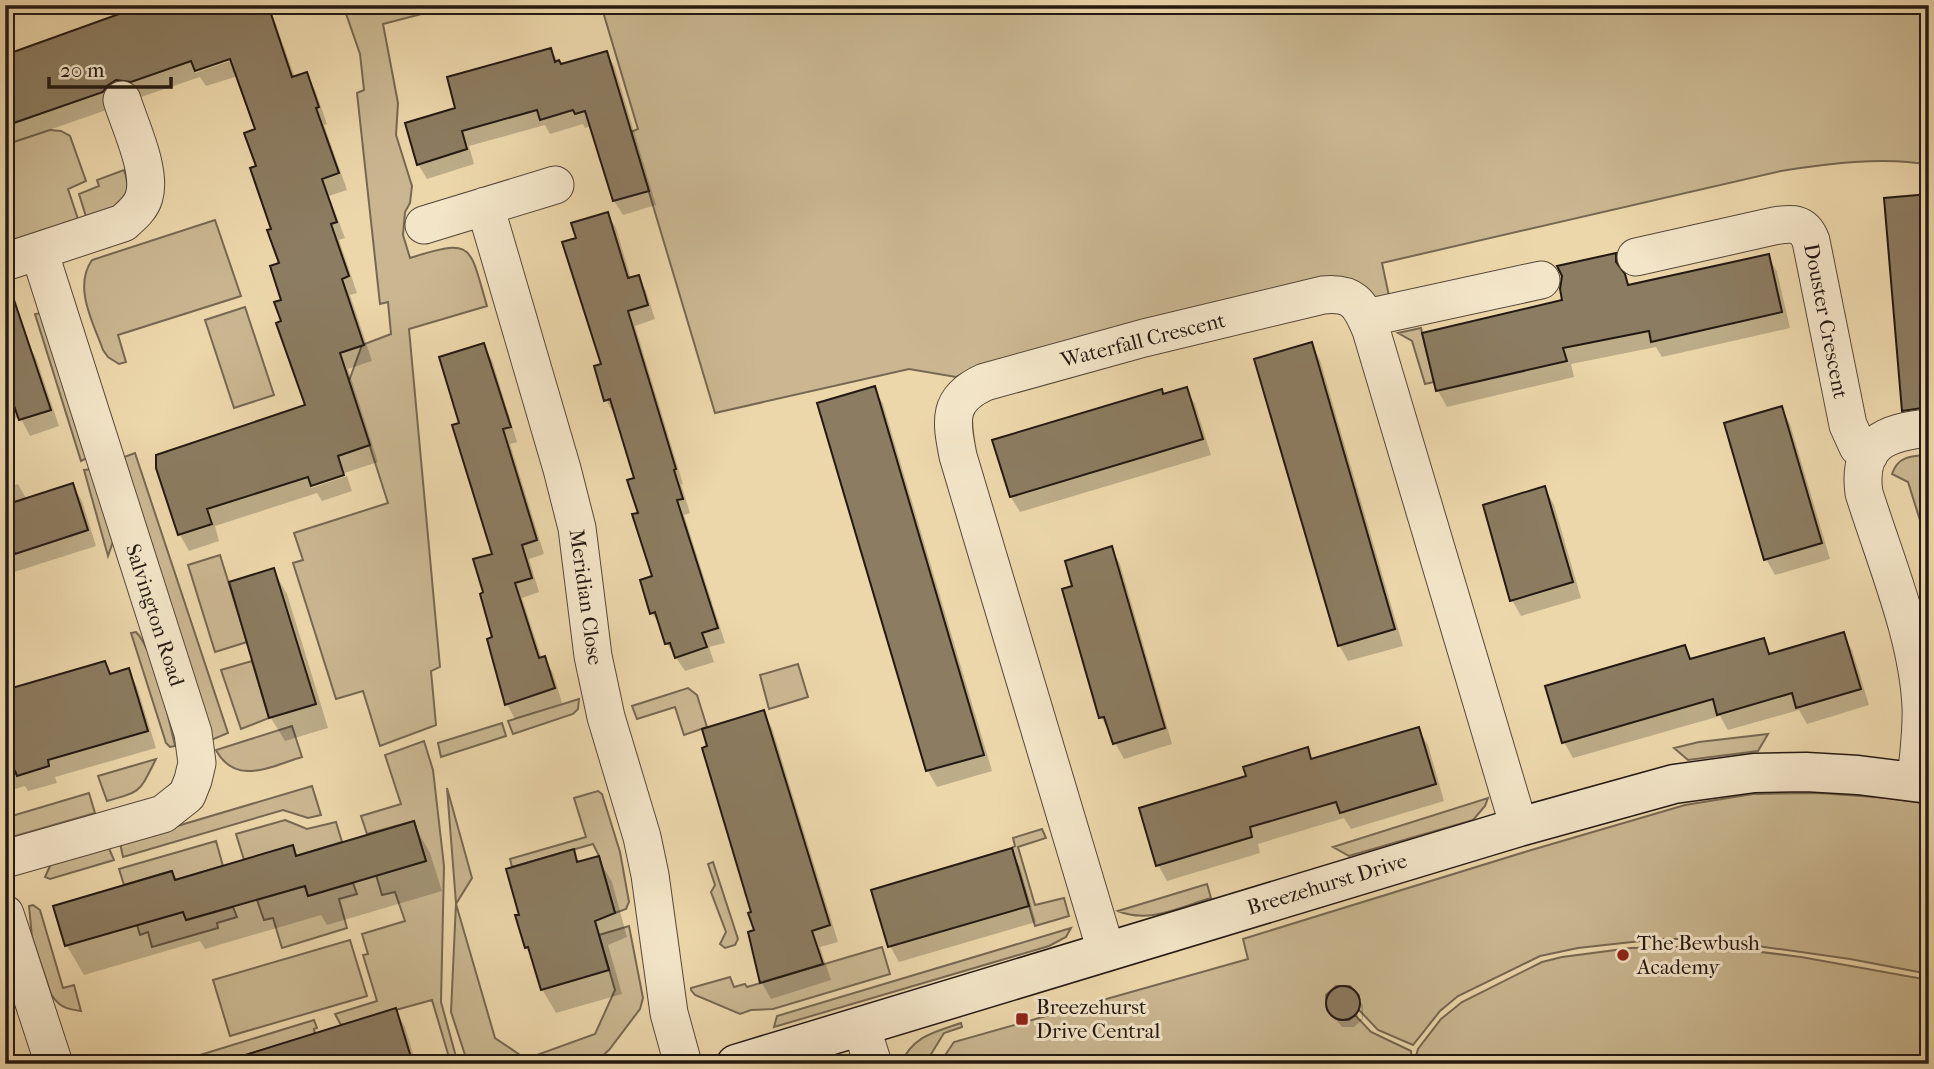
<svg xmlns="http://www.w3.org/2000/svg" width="1934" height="1069" font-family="'IM FELL French Canon',serif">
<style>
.green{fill:#cab791;stroke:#776851;stroke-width:2}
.shadow{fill:#0003;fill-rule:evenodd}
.building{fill:#8c7c61;stroke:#241911;stroke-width:2}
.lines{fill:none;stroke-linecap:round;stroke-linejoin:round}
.street-casing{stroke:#564838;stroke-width:39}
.secondary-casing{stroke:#241911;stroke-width:41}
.street{stroke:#f3e5c8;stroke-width:37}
.secondary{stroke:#f3e5c8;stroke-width:38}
.poi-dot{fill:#8f2418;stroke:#f3e5c8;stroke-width:2.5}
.labels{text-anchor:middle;stroke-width:6;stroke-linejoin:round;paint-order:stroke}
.street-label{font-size:21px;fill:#241911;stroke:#f3e5c8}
.poi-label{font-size:21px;fill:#241911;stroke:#f3e5c8;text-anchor:start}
</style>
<rect width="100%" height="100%" fill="#ecd7ab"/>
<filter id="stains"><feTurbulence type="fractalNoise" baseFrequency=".00286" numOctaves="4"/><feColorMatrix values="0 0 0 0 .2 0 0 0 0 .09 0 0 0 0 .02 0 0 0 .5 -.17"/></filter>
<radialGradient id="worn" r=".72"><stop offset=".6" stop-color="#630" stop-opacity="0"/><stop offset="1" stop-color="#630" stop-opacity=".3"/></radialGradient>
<path class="green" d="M343,5h113l-73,19 15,79 -2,32 16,51 -2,17 -5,9 -2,23 7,23c65,-21 59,-12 77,48l-78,23 31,338 -9,4 5,54 -56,21 -17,-55 -27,8 -43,-136 10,-3 -9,-27 94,-30 -39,-122 13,-36 29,-11 -3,-32 -8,2 -23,-211 7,-3 -4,-36z
M601,5h1328v160c-44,-9 -104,-1 -148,6l-399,92 7,33 -406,69 -27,12 -47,-8 -194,44 -84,-281 7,-3z
M50,130l11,1 9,5 16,45 -18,8 12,36 -75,24v-34l8,-3 -8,-26v-41z
M124,170c12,34 -11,39 -36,53l-9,-29 20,-8 -2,-6z
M215,220l26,76 -123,39 8,27 -7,2 -11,-7 -5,-7c-10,-28 -30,-63 -11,-90z
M245,307l29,88 -40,13 -29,-88z
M42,313l49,143 -10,5 -46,-147z
M1421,328l13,54 -9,2 -13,-43 -14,-8z
M135,453l93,280 -19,8 -85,-284z
M1929,455v94l-21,-67 -16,-8c6,-18 19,-18 37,-19z
M94,469l21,67 -7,20 -24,-86z
M220,555l27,87 -32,10 -27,-87z
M136,632c18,18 33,87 39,114l-5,1 -4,-4 -35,-110z
M252,661l17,57 -28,11 -20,-59z
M798,664l10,33 -39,12 -9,-34z
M688,688l9,7 10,32 -23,8 -9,-28 -38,12 -5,-13z
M579,699l-1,10 -5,5 -60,20 -5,-13z
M502,723l4,13 -65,21 -3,-14z
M292,726l10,31c-31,9 -66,30 -86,-7z
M1768,734l-10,17 -70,9 -14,-12 25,-6z
M424,741l9,29 11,96 -3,136 17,62h-7l-19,-64 -91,25 -6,-11 42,-13 -14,-46 5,-1 -6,-20 43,-13 -10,-29 -13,3 -6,-20 50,-14 -12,-40 -47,13 -6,-18 40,-12 -16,-49z
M156,759c-17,33 -13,32 -49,42l-9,-25z
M312,786l9,29 -13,3 -25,-8 -160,47 -3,-14z
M447,788l25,90 -16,26 39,134 31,21 69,-25 20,-44 -16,-55 30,-9 14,72 -3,11 -31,41 -8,7 -26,7h-107l-17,-52 5,-109z
M598,791l4,3 18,58 9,50 -3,7 -11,4 -16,-57 -6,-12 -81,23 -2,-8 76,-22 -12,-39z
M89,793l6,20 -90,26v-21z
M1819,793l69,5 41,6v170l-79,-15 -142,-20h-49l-81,9 -38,8 -82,40 -18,15 -27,34 -35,-15 -19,-20v-14l-9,-10h-14l-10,9 1,15 9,9 13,1 6,-5 16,17 40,19 1,13h-473l15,-22 294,-83 -5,-20 285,-88 157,-46 68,-11z
M1488,798l-3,8 -12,14 -124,36 -16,-9z
M285,820l22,9 29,-7 6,20 -46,14 -4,-10 -48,14 -8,-26z
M1042,829l4,9 -28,9 17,58 29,-7 5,18 -34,10 -23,-78 3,-2 -2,-8z
M216,841l7,25 -48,14 -4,-9 -47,14 -5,-16z
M108,846l6,14 -64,19 -5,-2 5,-11 8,-6z
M713,862l25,77 -3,6 -10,3 -5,-4 6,-12 -15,-40 4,-7 -7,-21z
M353,883l4,11 -18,5 8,29 -65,20 -9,-30 -9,2 -7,-20 48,-14 3,10z
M1207,884l4,14c-31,9 -62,26 -93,13z
M33,905l7,5 23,78 11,-3 7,26c-15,-2 -22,-4 -30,-17l-19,-57 -3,-31z
M233,907l4,10 -20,6 1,5 -66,19 -4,-15 -8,3 -3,-10 46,-13 4,8z
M1071,928l-5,9 -17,9 -275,81 3,-11z
M350,940l17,56 -137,40 -17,-56z
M1713,946l88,11 128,23v84h-510l-3,-8 2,-7 23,-30 21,-17 80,-40 20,-5 69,-9z
M882,947l8,27 -117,35 -22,1 -11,4 -45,-19 -4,-5v-2l39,-11 4,10 11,-3 2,3z
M314,1020l3,8 -3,1 1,5 -99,30 -14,-1 -2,-8z
M961,1023l1,4 -18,6 -19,31h-24c11,-28 34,-32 60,-41z"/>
<path class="shadow" d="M148,5h121l26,73 11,-4 9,16 12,34 -3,1 23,65 -18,6 16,42 -6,2 18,53 -7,2 22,66 -24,8 30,93 -67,22v4l36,-12 5,15 -30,10 -5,-8 -102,33 4,15 -30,10 -9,-16 -22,-67 149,-62 -24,-84 -2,-58 -23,-97v-37l-20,-54 -32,10 -6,-9 -59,20 -15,-1 -14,12 -103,36 -4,-7v-81zM238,55l1,3 -44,15v-4z
M551,50l10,16 46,-13 8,15 41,137 -33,10 -9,-14 -22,-75 -7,2 -2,-4 -33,10 -5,-9 -76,21 5,18 -47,15 -9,-15 39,-55z
M607,214l9,14 15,51 7,-2 8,14 9,28 -20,7 48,158h-2l9,29 -6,2 41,128 -16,4 5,15 -29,9 -18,-27 -5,-17 -10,-13 -10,-33 12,-3 -14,-64 -3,-35 -20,-66 -3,1 -8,-14 -3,-35 -25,-126z
M1615,255l15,32 138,-31 9,16 13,56 -128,29 -6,-10 -85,17 3,13 -127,30 -9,-16 127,-90z
M5,335l22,7 9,16 23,68 -29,10 -10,-19 -15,5z
M1311,344l9,16 83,286 -55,15 -9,-16z
M483,345l9,15 25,82 -7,2 34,110 -15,5 10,33 -17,6 20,61 2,-1 9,15 9,30 -47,16 -8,-15 -22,-111 9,-38 -33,-131z
M874,388l9,16 109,367 -55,16 -9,-16 -109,-367z
M1186,389l9,15 16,51 -191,57 -9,-15 -17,-56z
M1781,408l9,16 40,135 -55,16 -9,-16z
M18,484l9,16 45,-15 10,16 14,45 -91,29v-87z
M1545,488l9,17 27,93 -60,18 -9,-16z
M1111,548l9,16 52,180 -48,15 -23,-42 -27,-129z
M273,570l14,24 41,134 -43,13 -14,-23 -40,-135z
M1843,634l9,16 17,55 -62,19 -8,-14 -71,20 -8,-14 -147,42 -9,-16 121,-95 7,13 71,-19 9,14z
M104,663l8,12 16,-5 9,17 19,61 -101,29 2,6 -29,8 -3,-5 -20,6v-100z
M763,712l9,16 66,214 -18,5 11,33 -60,19 -9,-16 -12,-50 6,-2 -3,-17z
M1418,729l10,16 16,56 -93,28 -7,-11 -86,26 2,9 -93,28 -9,-16 90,-88 59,-27 6,11z
M413,823l17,30 12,38 -115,34 -6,-10 -116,34 -5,-8 -116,34 -17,-29 -11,-39 120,-25 116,-35 5,10z
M573,851l7,12 18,-5 14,24 15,55 -19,8 14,49 -66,19 -14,-24 -8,-28 -8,-14z
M1011,851l9,16 16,55 -137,40 -9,-16z
M1337,988h12l9,9v22h4l-1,-16 2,2v14l-9,8h-12l-14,-17v-14z
M396,1011l9,16 11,37h-195z"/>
<path class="building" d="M144,5h124l24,72 15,-5 12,35 -3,1 23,65 -17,6 15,43 -6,2 18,52 -7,3 22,66 -24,8 30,92 -32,11 6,19 -33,11 -3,-9 -101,32 5,15 -34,11 -22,-67v-13l149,-50 -29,-82 5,-2 -7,-19 7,-2 -11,-34 9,-3 -12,-33 4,-1 -21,-61 6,-2 -12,-33 11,-4 -25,-70 -35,12 -4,-10 -60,21 -15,-2 -9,6 -4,6 -98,34v-71z
M551,48l4,14 4,-2 2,4 46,-13 42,140 -36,10 -28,-90 -10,3 -2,-4 -33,10 -3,-10 -75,21 5,18 -50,16 -12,-42 50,-15 -8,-31z
M1929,194v213l-27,4 -18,-213z
M608,212l20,66 11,-3 9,30 -20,6 48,158 -2,1 9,29 -6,1 41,128 -16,5 5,14 -32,11 -5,-15 -5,1 -10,-32 -5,2 -10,-34 12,-4 -20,-62 6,-1 -11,-33 7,-2 -24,-79 -6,2 -10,-35 7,-2 -39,-122 14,-4 -5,-15z
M1616,253v9l9,12 3,11 141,-31 13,58 -131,30 -2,-11 -86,17 4,13 -131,30 -14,-58 140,-33 -2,-11 2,-13 -5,-10z
M11,291l40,119 -32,10 -7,-20 -7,3v-111z
M1312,342l83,287 -57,17 -84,-287z
M484,343l27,84 -8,2 34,111 -15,5 10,33 -17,5 24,75 6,-2 10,32 -50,17 -18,-66 5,-2 -12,-43 3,-2 -10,-33 19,-5 -40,-129 7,-2 -20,-66z
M875,386l109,369 -58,16 -109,-368z
M1187,387l16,52 -193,58 -18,-57 170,-51 1,5z
M1782,406l40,137 -58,17 -40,-137z
M73,483l15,47 -73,24 -4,-11 -6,2v-40z
M1545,486l28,96 -63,19 -27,-96z
M1112,546l53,182 -52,16 -9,-27 -5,1 -37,-129 10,-3 -7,-25z
M274,568l42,136 -47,14 -40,-136z
M1844,632l17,57 -65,19 -4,-15 -75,22 -4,-16 -151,44 -17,-57 140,-41 5,14 74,-21 5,16z
M105,661l5,13 19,-6 19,63 -100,29 1,6 -32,10 -2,-5 -10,2v-83z
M764,710l66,215 -18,6 11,33 -63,19 -12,-51 6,-2 -6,-17 3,-1 -49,-164 5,-2 -5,-17z
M1419,727l17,57 -96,29 -4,-11 -86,25 2,10 -96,29 -17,-58 107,-32 -3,-9 65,-20 3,12z
M414,821l12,40 -118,35 -3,-10 -119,34 -3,-8 -118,34 -12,-40 119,-35 3,9 118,-35 3,11z
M1012,848l17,58 -141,41 -17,-57z
M574,849l3,13 22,-6 16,57 -20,8 14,49 -68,20 -13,-43 -3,1 -10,-33h4l-13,-46z
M1326 1003a17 17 0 1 1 34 0a17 17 0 1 1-34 0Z
M396,1008l17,56h-173l-1,-7z"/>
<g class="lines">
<defs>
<path id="street" d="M485,206l77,263 15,59 16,128 13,61 36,120 8,38 19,138 14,51
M424,225l131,-40
M1636,257l138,-31c18,-3 30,-4 37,15l37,184 10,22 11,8
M5,262l118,-39c8,-7 18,-15 21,-26 8,-26 -14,-71 -22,-97
M1366,318l175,-38
M1916,782c2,-25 6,-50 5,-75 -3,-70 -36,-147 -57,-214 -7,-50 22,-61 65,-65
M5,859l158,-45 24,-19 6,-15 4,-17 -4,-30 -154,-482
M5,914l49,150
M1106,951l-148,-495c-7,-36 -11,-57 27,-74l159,-44 179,-43c30,-3 37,8 48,35l148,497
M861,1026l12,38"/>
<path id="secondary" d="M736,1064l783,-237 155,-43 80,-11 52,-1 52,3 71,9"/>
</defs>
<use href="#street" class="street-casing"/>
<use href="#secondary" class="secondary-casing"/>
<use href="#street" class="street"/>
<use href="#secondary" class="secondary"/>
</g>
<g class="poi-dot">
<circle cx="1623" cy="955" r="7"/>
<rect x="1015" y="1012" width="14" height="14" rx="3.5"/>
</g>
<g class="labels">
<g class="street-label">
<text transform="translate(1826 321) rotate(79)" y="7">Douster Crescent</text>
<text transform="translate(1143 340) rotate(-14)" y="7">Waterfall Crescent</text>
<text transform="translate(586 597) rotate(82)" y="7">Meridian Close</text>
<text transform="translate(155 615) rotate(72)" y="7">Salvington Road</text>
<text transform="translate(1327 884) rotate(-17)" y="7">Breezehurst Drive</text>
</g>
<g class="poi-label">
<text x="1637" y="950">The Bewbush<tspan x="1637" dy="24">Academy</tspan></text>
<text x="1036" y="1014">Breezehurst<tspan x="1036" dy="24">Drive Central</tspan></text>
</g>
</g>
<rect width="1934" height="1069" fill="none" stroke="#ecd7ab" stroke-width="28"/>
<rect x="7" y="7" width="1920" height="1055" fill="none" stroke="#241911" stroke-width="3.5"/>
<rect x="14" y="14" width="1906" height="1041" fill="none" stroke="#241911" stroke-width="2"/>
<path d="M49 77v10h122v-10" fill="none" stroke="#241911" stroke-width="3.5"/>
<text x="60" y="77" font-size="21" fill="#241911" stroke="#f3e5c8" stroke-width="5" paint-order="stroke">20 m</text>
<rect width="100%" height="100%" filter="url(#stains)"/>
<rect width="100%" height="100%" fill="url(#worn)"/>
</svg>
